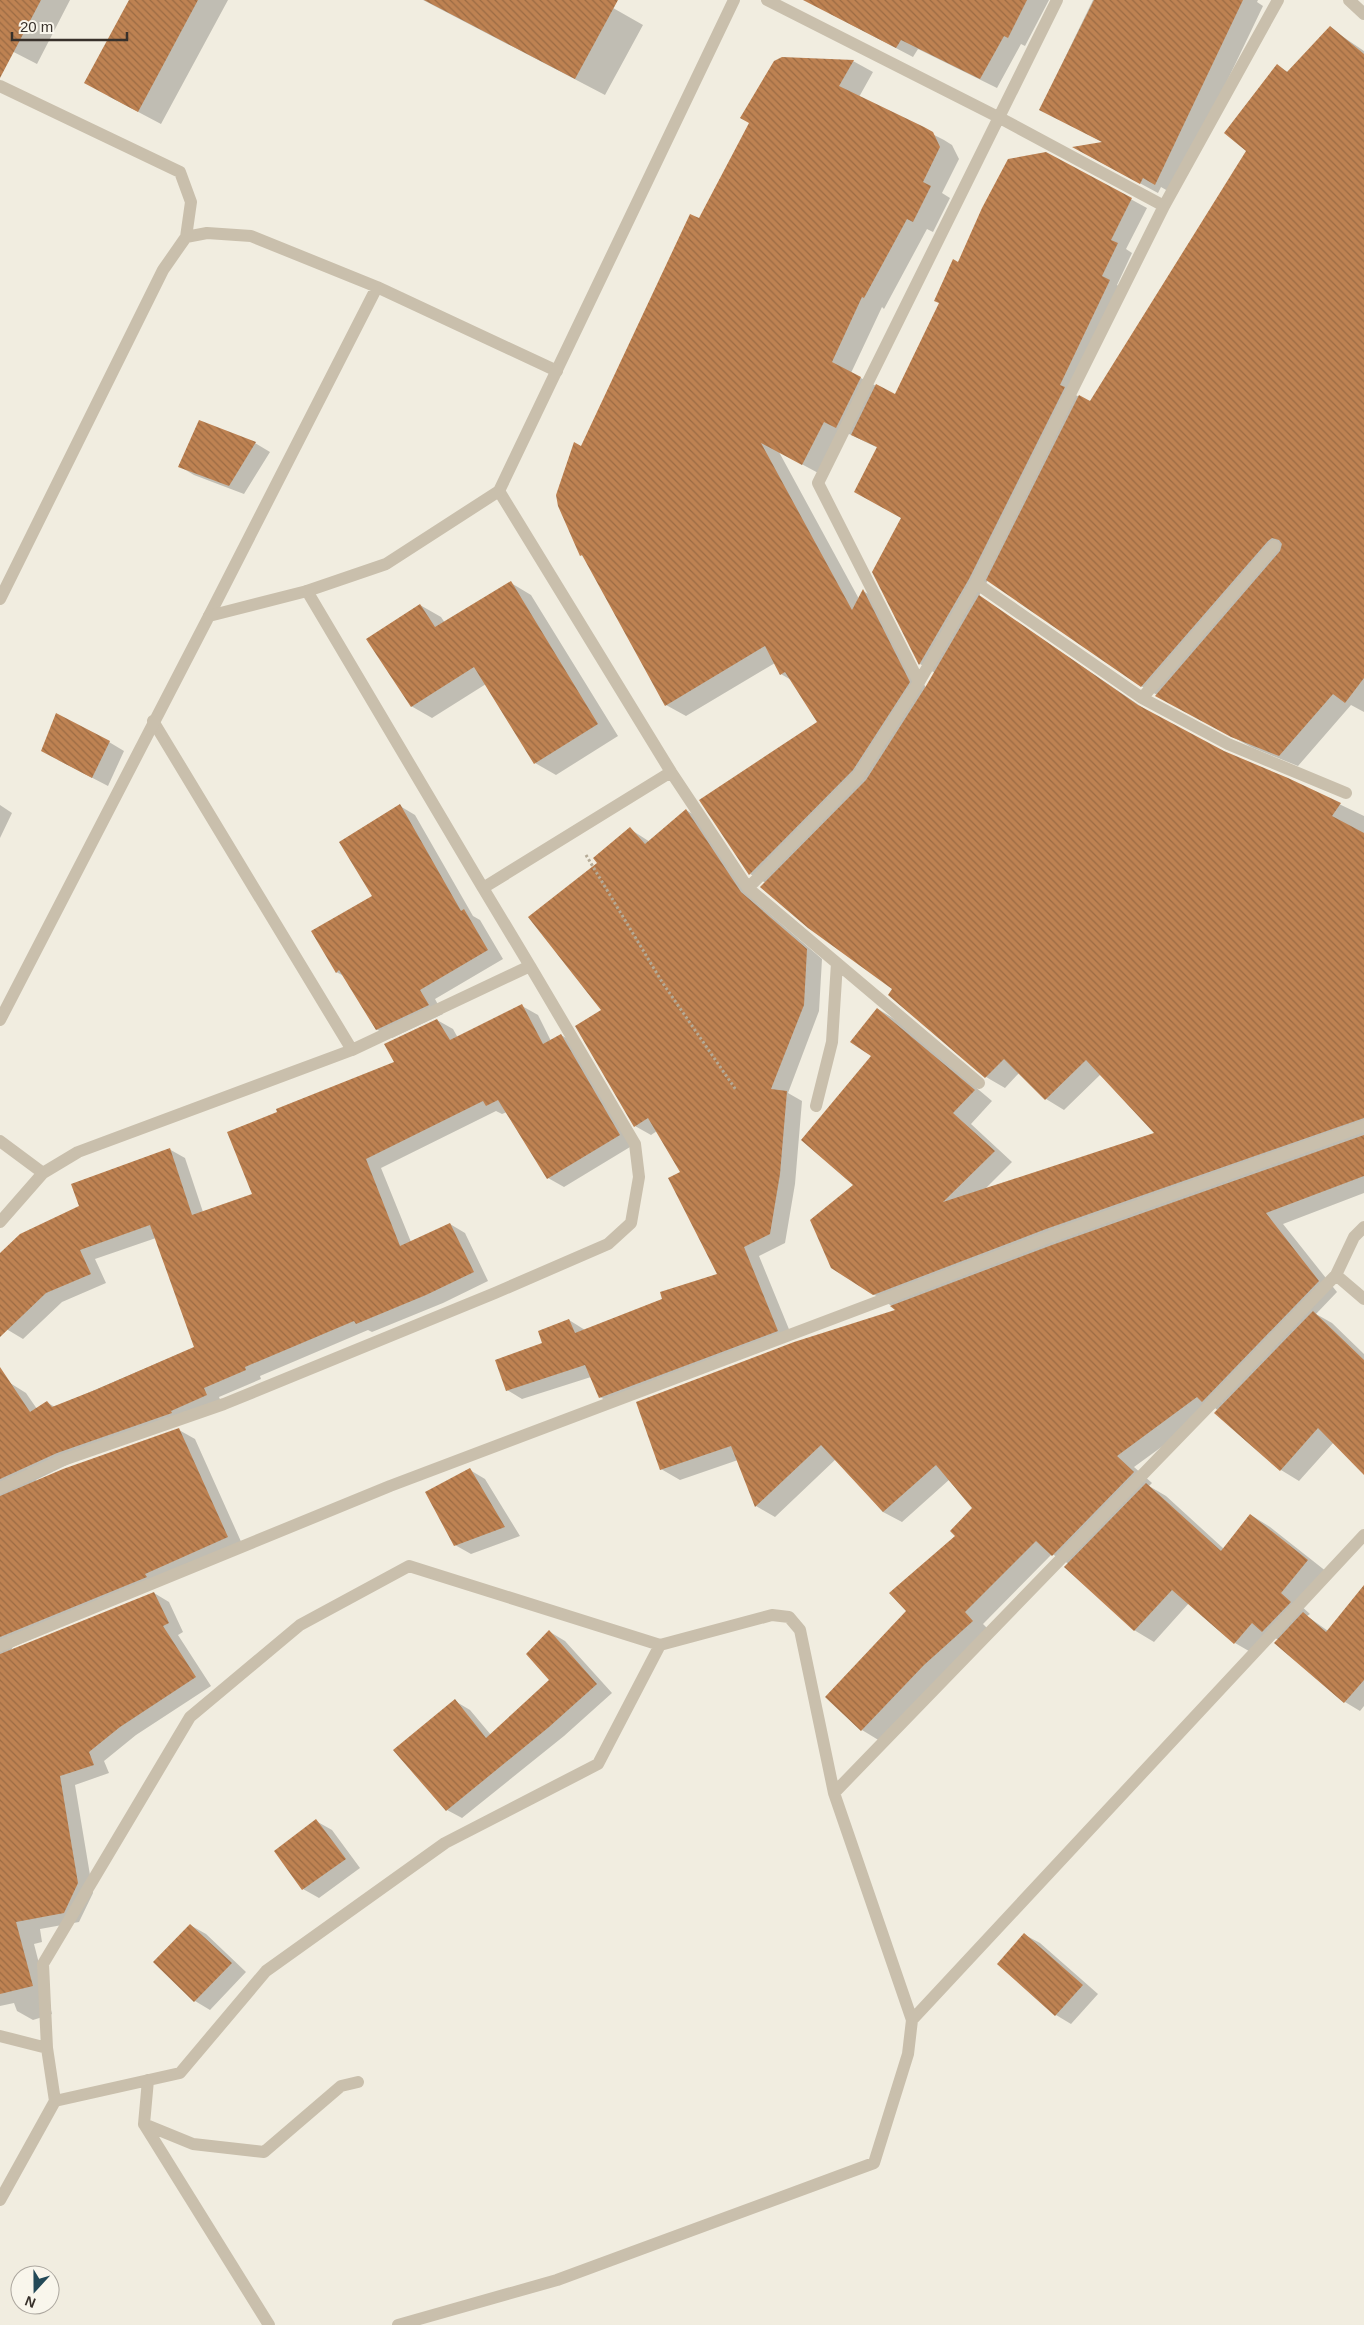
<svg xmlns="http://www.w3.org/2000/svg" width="1364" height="2325" font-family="Arial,sans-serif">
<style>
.shadow{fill:#0003;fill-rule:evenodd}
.building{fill:url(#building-back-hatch)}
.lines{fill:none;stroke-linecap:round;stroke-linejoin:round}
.path{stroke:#b5aa96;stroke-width:3;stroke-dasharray:2.5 2.5;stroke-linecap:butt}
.minor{stroke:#c9bfac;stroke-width:12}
.tertiary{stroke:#c9bfac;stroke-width:12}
</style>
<defs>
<pattern id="building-back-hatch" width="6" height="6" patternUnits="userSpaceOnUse" patternTransform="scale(1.25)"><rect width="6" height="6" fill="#be8252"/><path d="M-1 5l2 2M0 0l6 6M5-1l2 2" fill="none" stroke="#9b6b44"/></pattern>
</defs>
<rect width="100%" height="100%" fill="#f1ede0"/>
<path class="shadow" d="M0,0h70l-33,64 -37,-19z
M130,0h98l-67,124 -53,-28z
M423,0h176l44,25 -38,70z
M814,0h235l-24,46 -4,-2 -24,44 -79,-39 -5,8 -84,-44z
M1093,0h165l-1,2 6,4 -90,188 -12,-7 -3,6 -67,-36 13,-14 -64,-34z
M1330,28l34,23v661l-13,-7 -53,61 -47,-19 -110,-61 -153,-106 -9,16 173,118 72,38 63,27 77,37v377l-81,31 54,68 -21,22 16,9 32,31v119l-30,-31 -35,39 -18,-11 -66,-62 -81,59 18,16 -3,3 17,10 58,53 27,-34 19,12 57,45 -27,33 10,9 -3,2 21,15 36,-44v119l-4,5 -15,-9 -66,-62 -8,-4 -17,18 -19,-11 -46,-40 -35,39 -20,-12 -65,-66 -17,-10 -69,70 8,8 -111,109 -18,-11 46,-119 66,-103 -24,-29 -48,43 -19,-10 -47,-53 -61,58 -19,-11 -18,-46 -58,20 -19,-11 237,-159 -25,-16 -18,-109 23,-176 18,11 96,81 -21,23 41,38 -28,28 172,-57 -55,-59 -37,36 -18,-11 -27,-26 -14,15 -19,-11 -97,-82 5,-6 -128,-106 -16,-9 -49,-74 118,-78 -28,-42 -10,-6 -6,-11 -89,53 -20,-11 -82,-148 -3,-2 1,-108 117,-227 154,-159 20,11 -14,25 85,43 8,5 7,14 -17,34 8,5 -17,34 -6,-3 -43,80 -2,-2 -31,66 45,23 63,-133 87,-110 101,55 -21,41 6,4 -15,32 7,5 -50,104 16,9 158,-252 29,-85 11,6zM845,432l33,16 24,70 -29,54 47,92 15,9 -9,15 -44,-86 -19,-11 -4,8 -80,-147 43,23z
M255,443l15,9 -26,42 -50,-19 -15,-9z
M511,583l20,12 87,141 -62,39 -21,-12 -49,-79 -54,34 -21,-12 9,-101 21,12 4,6z
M109,742l15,9 -16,35 -50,-26z
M0,805l12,8 -12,25z
M400,806l15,9 58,101 7,4 23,39 -68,40 8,15 -51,24 -16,-9 -32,-53 -8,-4 37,-76z
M686,810l15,9 56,84 65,56 -3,52 -31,82 14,8 -7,83 -10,59 -26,13 34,83 -178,67 -15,-9 -9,-20 -69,22 -15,-9 37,-46 25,-24 16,10 78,-31 56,-24 -37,-102 -25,-42 -6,4 -16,-9 -32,-116 -4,-146 31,-35 20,13z
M522,1006l16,9 13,26 10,-6 15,9 59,100 -71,43 -16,-9 -41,-66 -5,2 -6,-3 -115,57 30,74 39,-18 15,9 23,48 -45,22 -71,29 -4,-2 -108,46 1,3 -42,18 3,7 -149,58 -37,18 1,2 142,-52 16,9 48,107 -230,101 -4,6 145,-60 15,9 14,30 -5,3 33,51 -75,49 -32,26 5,12 -34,12 18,108 -14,29 -39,7 2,13 -8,2 18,70 -19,6 -16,-9 -3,-8 -14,3v-616l10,-7 16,10 11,16 11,-6 7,4 140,-60 -39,-109 -61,21 11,24 -44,19 -39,37 -15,-9 -8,-9v-66l81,-48 88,-58 16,9 18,54 51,-17 142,-132 41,-43 16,9 5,9z
M470,1470l15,9 35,57 -49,18 -16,-9z
M550,1632l15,9 47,52 -48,43 -102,82 -15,-8 8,-109 15,9 21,25 60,-55z
M316,1821l16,9 28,38 -41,30 -16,-9 -28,-38z
M190,1925l16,9 40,38 -36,38 -15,-9z
M1025,1935l15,8 58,51 -27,30 -15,-9 -57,-51z"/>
<path class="building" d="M0,0h41l-41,78z
M129,0h69l-60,112 -54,-29z
M424,0h194l-43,79z
M803,0h224l-19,38 -4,-2 -24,43 -79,-39 -5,8z
M1094,0h149l-88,185 -12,-7 -3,6 -68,-37 30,-5 -63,-32z
M1330,26l34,28v624l-19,25 -12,-9 -54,62 -48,-19 -76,-41 125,-145 2,-7 -3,-4 -7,-2 -4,3 -127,146 -155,-107 93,-185 11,6 156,-250 -22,-18 53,-69 10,8z
M782,57l72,3 -15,26 85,41 9,5 7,15 -17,35 8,4 -18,36 -6,-3 -43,79 -2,-1 -30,65 29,15 -25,51 -12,-6 -22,43 -41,-22 91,167 11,-21 47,93 -57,88 -104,105 -50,-75 118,-78 -32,-50 -5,3 -15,-29 -100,60 -83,-151 -2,1 -22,-50 -2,-11 18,-53 7,4 109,-232 9,4 50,-95 -9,-5 34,-57z
M1046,152l86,46 -21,42 7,3 -16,33 8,4 -50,105 5,2 -96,192 -50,86 -47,-93 29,-54 -47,-26 23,-45 -26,-12 25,-51 19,10 44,-91 -5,-2 19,-42 5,3 24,-54 26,-49z
M199,420l57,22 -27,44 -51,-19z
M511,581l87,143 -64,40 -60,-97 -63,40 -45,-68 54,-35 15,23z
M979,595l159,110 86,46 64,27 53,25 -9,13 32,17v285l-318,111 -173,66 -42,-27 -21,-48 43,-35 -52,-45 70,-84 -21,-14 27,-34 98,82 -22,23 42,38 -52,51 211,-69 -68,-73 -41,40 -41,-41 -19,19 -97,-83 4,-6 -84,-61 -48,-41 106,-107 60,-94z
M56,713l54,28 -18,37 -51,-27z
M400,804l61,107 3,-2 24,41 -68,40 9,15 -53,25 -37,-60 -3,3 -25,-42 61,-35 -33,-54z
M686,809l55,83 66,57 -3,56 -33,84 16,2 -7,83 -10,60 -26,13 34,84 -179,67 -14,-33 -79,26 -11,-31 47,-17 -4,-12 31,-12 6,14 87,-34 -2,-7 57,-18 -49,-96 12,-6 -32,-54 -14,9 -59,-101 26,-16 -73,-93 69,-54 -4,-5 37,-31 15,17z
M522,1004l21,40 18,-10 59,101 -73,44 -49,-79 -12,6 -3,-5 -117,58 34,87 50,-23 24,49 -48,23 -70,29 -2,-3 -109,46 1,3 -42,18 3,7 -36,16 1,2 -115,40 -57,26v-112l30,45 17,-11 5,6 43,-17 99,-43 -44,-122 -70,25 11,24 -45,19 -46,44v-84l20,-19 59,-28 -8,-22 99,-36 22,67 60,-21 -25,-62 50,-20 -1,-3 118,-47 -10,-18 53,-25 13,21z
M1364,1135v41l-98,37 53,68 -117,121 -5,-5 -80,59 17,16 -82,84 -16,-15 -71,71 8,9 -49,44 -63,66 -36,-34 81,-86 -17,-18 66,-57 -5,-5 22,-23 -36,-43 -53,47 -62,-67 -66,62 -24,-61 -71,24 -24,-68 158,-60 101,-32 -5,-4 162,-61z
M1313,1311l51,49v115l-46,-47 -38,43 -66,-58z
M179,1428l49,109 -83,37 2,3 -147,60v-141l63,-27z
M470,1468l35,59 -51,19 -29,-54z
M1146,1483l75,68 29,-37 58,46 -27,33 10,9 -29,30 -10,-9 -18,21 -62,-54 -38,41 -70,-64z
M1364,1585v95l-20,23 -70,-60 29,-31 23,20z
M154,1592l15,31 -6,3 33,51 -76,50 -31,25 5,13 -34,11 18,107 -14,30 -48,9 17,64 -33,8v-340z
M549,1630l48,54 -48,43 -103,84 -53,-61 62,-51 31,39 63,-58 -23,-26z
M316,1819l30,40 -44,31 -28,-39z
M190,1924l42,39 -38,39 -41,-40z
M1024,1933l59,52 -28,31 -58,-52z"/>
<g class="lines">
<path class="path" d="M586,855l76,127 74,108"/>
<path class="minor" d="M767,0l233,118 164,88
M1349,0l15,14
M0,86l180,86 11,30 -5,35 -23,33 -163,329
M186,237l21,-4 44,3 126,51 180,84
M976,583l166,115 132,-152
M307,591l176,297 188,-116 -172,-281
M209,616l168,-329
M919,682l-101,-199 239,-483
M1142,698l86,46 118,49
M153,721l199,329 178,-84 -47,-78
M671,772l77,116 111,-113 60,-93 57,-99 188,-377 114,-206
M748,888l231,195
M816,1106l16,-64 5,-79
M0,1141l43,32 -43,49
M43,1173l35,-21 274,-102
M1336,1275l18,-38 10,-10
M0,1488l60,-27 164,-57 271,-111 113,-49 23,-21 8,-46 -4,-33 -105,-178
M0,1646l390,-160 659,-249 315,-111
M834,1793l502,-518 28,24
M912,2020l452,-485
M0,2036l47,12
M148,2080l-4,44 49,20 71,8 77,-66 17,-4
M55,2101l125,-28 86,-102 179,-128 153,-79 62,-119 112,-30 17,2 11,13 34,163 78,227 -4,34 -34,109 -317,117 -159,45
M144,2124l125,201
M0,2200l55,-99 -8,-53 -4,-84 147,-247 110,-92 109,-59 251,79"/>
<path class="tertiary" d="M0,1020l209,-404 98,-25 79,-27 113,-73 235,-491"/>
</g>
<g transform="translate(35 2290) rotate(201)"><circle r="24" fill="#f9f6ec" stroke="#aca79f"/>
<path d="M0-4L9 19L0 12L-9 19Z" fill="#234957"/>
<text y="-8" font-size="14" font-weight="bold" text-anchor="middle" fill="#38312b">N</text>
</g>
<path d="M12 32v8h115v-8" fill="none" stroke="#38312b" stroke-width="2.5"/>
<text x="20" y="32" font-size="15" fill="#38312b" stroke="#f9f6ec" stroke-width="4" paint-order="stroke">20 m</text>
</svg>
